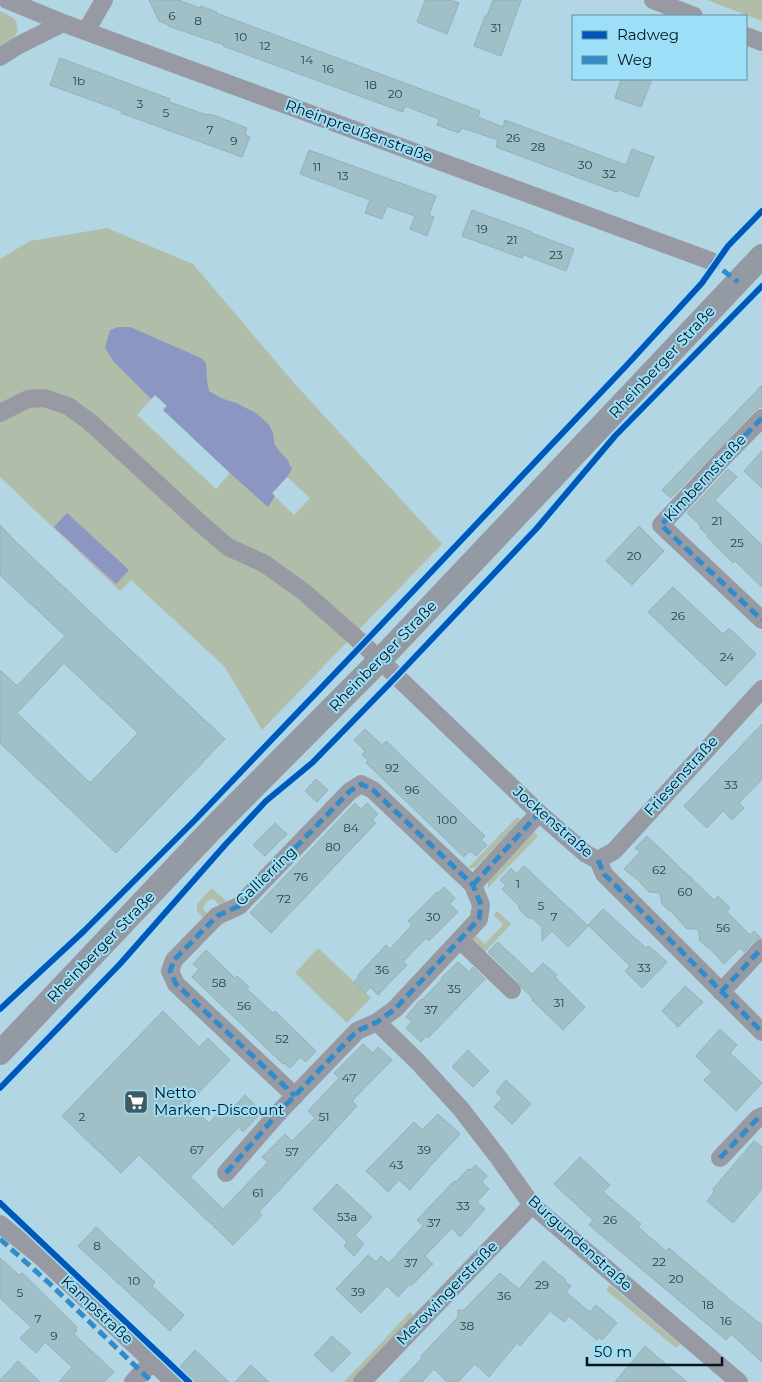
<svg xmlns="http://www.w3.org/2000/svg" width="762" height="1382" font-family="Montserrat,sans-serif">
<style>
.green{fill:#afbda9;fill-rule:evenodd}
.water{fill:#8c96c3}
.building{fill:#a0bfc6;stroke:#92b1b9;fill-rule:evenodd}
.lines{fill:none;stroke-linecap:round;stroke-linejoin:round}
.street{stroke:#989aa3;stroke-width:18}
.secondary{stroke:#939aa3;stroke-width:24}
.quiet{stroke:#328cca;stroke-width:5;stroke-dasharray:10 5;stroke-linecap:butt}
.cycleway-casing{stroke:#9edff8;stroke-width:9}
.cycleway{stroke:#0057b8;stroke-width:6}
.labels{text-anchor:middle;stroke-width:4;stroke-linejoin:round;paint-order:stroke}
.number-label{font-size:12px;fill:#2a434b}
.street-label{font-size:15px;fill:#001720;stroke:#9edff8}
.poi-label{font-size:15px;fill:#001720;stroke:#9edff8;text-anchor:start}
</style>
<rect width="100%" height="100%" fill="#b2d6e4"/>
<path class="green" d="M707,0h55v21z
M0,11l12,6 4,4 2,9 -5,10 -13,9z
M107,228l86,36 101,119 148,161 -180,186 -37,-63 -94,-87 -11,11 -120,-114v-218l30,-18zM155,395l12,11 -4,4 67,63 -14,16 -79,-74zM287,477l23,21 -16,17 -22,-21z
M517,817l4,3 -46,48h-7z
M534,832l4,4 -50,52v-8z
M212,888l14,13 -6,5 -6,-7c-7,1 -9,3 -11,10l6,6 -5,4 -7,-8v-7z
M497,911l14,13 -28,30 -14,-13 6,-6 10,9 18,-19 -9,-10z
M318,948l53,50 -24,25 -52,-50z
M610,1285l70,59 -4,4 -70,-58z
M410,1312l4,4 -62,66h-8z"/>
<path class="water" d="M118,327h12l71,31 5,5 1,18 2,10 12,7 15,5 20,10 13,12 4,8 2,12 5,7 7,7 5,10 -5,8 -15,16 3,3 -7,11 -38,-34 -67,-63 4,-4 -12,-11 -4,4 -37,-37 -9,-14 5,-18z
M67,513l62,57 -13,14 -62,-57z"/>
<path class="building" d="M149,0h29l22,8 1,-2 16,6 -1,1 264,98 -2,6 25,10 2,-7 121,45 6,-16 22,8 -16,40 -20,-7 -1,2 -121,-45 2,-7 -36,-12 -3,5 -22,-8 2,-6 -34,-13 -2,6 -180,-66 1,-1 -56,-19 1,-1 -10,-4z
M425,0h26l8,3 -12,31 -30,-12z
M493,0h28l-20,56 -27,-10 11,-30h2z
M60,58l110,41 -1,3 38,13 1,-1 8,2 31,12 -2,7 5,2 -8,20 -121,-44 1,-2 -72,-26z
M621,79h31l-11,28 -26,-9z
M309,150l127,46 -7,19 5,2 -7,19 -17,-7 5,-13 -28,-10 -5,13 -17,-6 5,-13 -70,-26z
M472,210l60,22v1l42,16 -8,22 -42,-16 -2,3 -60,-22z
M762,385v21l-8,5 -83,87 -9,-8z
M762,451v37l-18,-17z
M728,469l9,8 -22,23 47,45v42l-27,-26 -2,2 -26,-26 1,-2 -8,-7 1,-2 -14,-13z
M0,525l15,16 210,198 -109,114 -116,-110v-73l17,16 48,-50 -65,-61zM64,663l74,70 -48,50 -73,-70z
M639,526l25,25 -32,34 -26,-24z
M673,587l50,47 6,-6 27,26 -30,32 -78,-74z
M762,724v55l-23,24 5,5 -12,12 -9,-9 -16,17 -23,-22z
M365,729l17,16 4,-4 99,95 -4,4 6,5 -11,11 -6,-5 -6,6 -98,-94 2,-3 -6,-5 3,-4 -11,-11z
M316,779l12,11 -11,12 -12,-11z
M355,803l6,6 6,-6 11,11 -6,6 4,3 -105,110 -21,-20z
M275,823l12,11 -22,22 -12,-11z
M647,836l67,64 4,-4 12,12 -3,4 23,23 4,-4 7,7 -6,2 -11,12 -4,-4 -16,16 -12,-13 -12,-10 -2,-12h-11l-17,-19h-2l-6,-6 -2,-11 -11,-1 -11,-12 -14,-11 16,-17 -5,-4z
M524,866l64,60 -20,21 -16,-16 -10,10v-14l-10,-9h-4l-9,-9v-3l-17,-17 4,-4 -6,-5 11,-12 5,6z
M444,887l11,11 -5,6 8,8 -29,29 -3,-3 -23,24 4,3 -29,30 -8,-8 -5,6 -11,-11 5,-6 -1,-1 28,-30 4,4 22,-24 -4,-4 29,-29 1,1z
M603,909l43,39 3,-2 18,16 -25,26 -17,-17 5,-5 -42,-41z
M498,942l34,32 11,-11 14,12 -2,2 30,30 -22,23 -31,-30 1,-2 -11,-10 -3,-6 -31,-30z
M206,950l29,28 2,-2 12,11 -2,2 26,24 2,-2 41,40 -10,11 -6,-5 -10,11 -6,-5 -1,1 -91,-87 7,-8 -6,-5z
M458,962l11,10 4,-5 12,12 -57,59 -2,-2 -5,6 -15,-14 6,-6 -6,-5 15,-18 1,1 20,-21 -1,-1z
M685,986l18,16 -25,25 -16,-16z
M163,1011l36,36 9,-9 22,22 -42,44 21,19 11,-12 5,5 20,-21 17,17 -19,20 -4,-5 -49,50 33,32 45,-47 -6,-5 23,-23 7,7 23,-23 -7,-7 31,-33 -5,-5 29,-29 10,9 5,-6 14,13 -40,41 5,5 -98,106 3,3 -29,30 -94,-90 -18,18 -59,-57z
M720,1029l17,16 -7,8 32,30 -26,28 -32,-31 8,-8 -16,-16z
M468,1050l21,21 -16,16 -21,-20z
M506,1080l25,24 -19,20 -18,-17 8,-9 -6,-6z
M438,1114l22,20 -28,30 -22,26 -11,-10 -11,12 -22,-21 48,-49 8,8z
M754,1141l8,6v42l-29,34 -26,-22 7,-9 -1,-3z
M580,1157l30,28 -7,7 38,32 -3,3 28,24 3,-3 60,51 33,26v37l-31,-28 -5,6 -137,-115 4,-5 -39,-36z
M476,1165l11,11 -5,6 7,7 -12,13 8,7 -25,28 -8,-9 -27,28 8,8 -21,21 -2,-1 -12,13 -11,-11 -26,27 -25,-24 32,-34 8,7 5,-6 8,7 34,-37 -6,-6 37,-39 2,1 12,-13 2,1z
M337,1184l35,33 -17,18 9,9 -10,12 -10,-10 3,-4 -34,-33z
M96,1227l59,55 -3,4 32,29 -14,16 -92,-85z
M0,1258l19,17 3,-2 55,54 -2,2 2,1 -3,4 40,38 -10,10h-45l13,-15 -27,-25 -9,11 -16,-15 11,-11 -31,-29z
M543,1261l23,19 -2,1 7,5 -5,6 21,18 3,2 6,-7 21,18 -15,17 -3,-3 -2,3 -28,-24 -5,6 -14,-11 -30,35 -3,-3 -28,34 -14,-13 -17,18h-11l-13,-13 -12,13h-23l23,-24 -1,-2 37,-39v-7h6l36,-37 19,16z
M332,1336l19,17 -19,19 -18,-17z
M645,1346l24,21 18,15h-72z
M195,1350l34,32h-34l-15,-15z
M18,1361l22,21h-40v-2z
M251,1365l18,17h-34z"/>
<g class="lines">
<path class="street" d="M7,0l56,23 648,238
M653,0l41,16
M86,31l18,-31
M746,36l16,6
M0,57l19,-12 44,-22
M0,413l28,-14 16,-1 24,8 22,16 110,101 28,24 37,17 39,28 59,52 176,169 47,41 12,6 6,14 158,158
M762,418l-38,39 -63,68 101,95
M598,860l16,-9 148,-162
M473,885l66,-72
M460,940l52,50
M721,992l41,-44
M377,1022l41,40 43,47 37,48 34,48 207,177
M720,1158l38,-40 4,-2
M226,1173l54,-62 77,-80 20,-9 18,-13 84,-90 2,-14 -8,-20 -100,-95 -12,-6 -11,7 -111,115 -22,10 -43,44 -4,11 6,13 119,112
M0,1224l40,32 134,126
M133,1382l19,-20
M362,1382l170,-177"/>
<path class="secondary" d="M0,1053l211,-223 169,-170 382,-404"/>
<path class="quiet" d="M711,261l27,21
M762,418l-38,39 -63,68 101,95
M598,860l6,14 158,158
M473,885l66,-72
M721,992l41,-44
M720,1158l38,-40 4,-2
M226,1173l54,-62 77,-80 20,-9 18,-13 84,-90 2,-14 -8,-20 -100,-95 -12,-6 -11,7 -111,115 -22,10 -43,44 -4,11 6,13 119,112
M0,1239l49,44 103,99"/>
<defs>
<path id="cycleway" d="M0,1009l84,-78 111,-111 168,-176 263,-278 76,-83 26,-37 34,-35
M0,1088l120,-124 105,-119 41,-44 46,-38 85,-87 140,-148 78,-92 147,-150
M0,1203l189,179"/>
</defs>
<use href="#cycleway" class="cycleway-casing"/>
<use href="#cycleway" class="cycleway"/>
</g>
<defs>
<symbol id="supermarket-square" viewBox="-11 -11 22 22"><rect x="-9" y="-9" width="18" height="18" rx="4" fill="#3e5a65" stroke="#9edff8"/><path d="M-6-5.5h2.5l.6 2H6L4.5 2H-2.5L-4.4-4H-6ZM-1.5 3.2a1.3 1.3 0 1 0 .1 0ZM3 3.2a1.3 1.3 0 1 0 .1 0Z" fill="#fff"/></symbol>
</defs>
<g fill-rule="evenodd">
<use href="#supermarket-square" x="122" y="1088" width="28" height="28"/>
</g>
<g class="labels">
<g class="number-label">
<text x="172" y="20">6</text>
<text x="198" y="25">8</text>
<text x="496" y="32">31</text>
<text x="241" y="41">10</text>
<text x="265" y="50">12</text>
<text x="307" y="64">14</text>
<text x="328" y="73">16</text>
<text x="79" y="85">1b</text>
<text x="371" y="89">18</text>
<text x="395" y="98">20</text>
<text x="140" y="108">3</text>
<text x="166" y="117">5</text>
<text x="210" y="134">7</text>
<text x="513" y="142">26</text>
<text x="234" y="145">9</text>
<text x="538" y="151">28</text>
<text x="585" y="169">30</text>
<text x="317" y="171">11</text>
<text x="609" y="178">32</text>
<text x="343" y="180">13</text>
<text x="482" y="233">19</text>
<text x="512" y="244">21</text>
<text x="556" y="259">23</text>
<text x="717" y="525">21</text>
<text x="737" y="547">25</text>
<text x="634" y="560">20</text>
<text x="678" y="620">26</text>
<text x="727" y="661">24</text>
<text x="392" y="772">92</text>
<text x="731" y="789">33</text>
<text x="412" y="794">96</text>
<text x="447" y="824">100</text>
<text x="351" y="832">84</text>
<text x="333" y="851">80</text>
<text x="659" y="874">62</text>
<text x="301" y="881">76</text>
<text x="518" y="888">1</text>
<text x="685" y="896">60</text>
<text x="284" y="903">72</text>
<text x="541" y="910">5</text>
<text x="433" y="921">30</text>
<text x="554" y="921">7</text>
<text x="723" y="932">56</text>
<text x="644" y="972">33</text>
<text x="382" y="974">36</text>
<text x="219" y="987">58</text>
<text x="454" y="993">35</text>
<text x="559" y="1007">31</text>
<text x="244" y="1010">56</text>
<text x="431" y="1014">37</text>
<text x="282" y="1043">52</text>
<text x="349" y="1082">47</text>
<text x="82" y="1121">2</text>
<text x="324" y="1121">51</text>
<text x="197" y="1154">67</text>
<text x="424" y="1154">39</text>
<text x="292" y="1156">57</text>
<text x="396" y="1169">43</text>
<text x="258" y="1197">61</text>
<text x="463" y="1210">33</text>
<text x="347" y="1221">53a</text>
<text x="610" y="1224">26</text>
<text x="434" y="1227">37</text>
<text x="97" y="1250">8</text>
<text x="659" y="1266">22</text>
<text x="411" y="1267">37</text>
<text x="676" y="1283">20</text>
<text x="134" y="1285">10</text>
<text x="542" y="1289">29</text>
<text x="358" y="1296">39</text>
<text x="20" y="1297">5</text>
<text x="504" y="1300">36</text>
<text x="708" y="1309">18</text>
<text x="38" y="1323">7</text>
<text x="726" y="1325">16</text>
<text x="467" y="1330">38</text>
<text x="54" y="1340">9</text>
</g>
<g class="street-label">
<text transform="translate(359 131) rotate(20)" y="5">Rheinpreußenstraße</text>
<text transform="translate(662 362) rotate(-47)" y="5">Rheinberger Straße</text>
<text transform="translate(705 478) rotate(-47)" y="5">Kimbernstraße</text>
<text transform="translate(383 656) rotate(-46)" y="5">Rheinberger Straße</text>
<text transform="translate(681 776) rotate(-48)" y="5">Friesenstraße</text>
<text transform="translate(553 822) rotate(41)" y="5">Jockenstraße</text>
<text transform="translate(266 876) rotate(-44)" y="5">Gallierring</text>
<text transform="translate(101 947) rotate(-46)" y="5">Rheinberger Straße</text>
<text transform="translate(580 1243) rotate(42)" y="5">Burgundenstraße</text>
<text transform="translate(447 1293) rotate(-46)" y="5">Merowingerstraße</text>
<text transform="translate(97 1310) rotate(43)" y="5">Kampstraße</text>
</g>
<g class="poi-label">
<text x="154" y="1098">Netto<tspan x="154" dy="17">Marken-Discount</tspan></text>
</g>
</g>
<rect x="572" y="15" width="175" height="65" fill="#9edff8" stroke="#5f8fa2"/>
<rect x="582" y="31" width="25" height="8" fill="#0057b8" stroke="#5f8fa2"/>
<text x="617" y="40" font-size="15" fill="#001720">Radweg</text>
<rect x="582" y="56" width="25" height="8" fill="#328cca" stroke="#5f8fa2"/>
<text x="617" y="65" font-size="15" fill="#001720">Weg</text>
<path d="M587 1357v8h135v-8" fill="none" stroke="#001720" stroke-width="2.5"/>
<text x="594" y="1357" font-size="15" fill="#001720" stroke="#9edff8" stroke-width="4" paint-order="stroke">50 m</text>
</svg>
